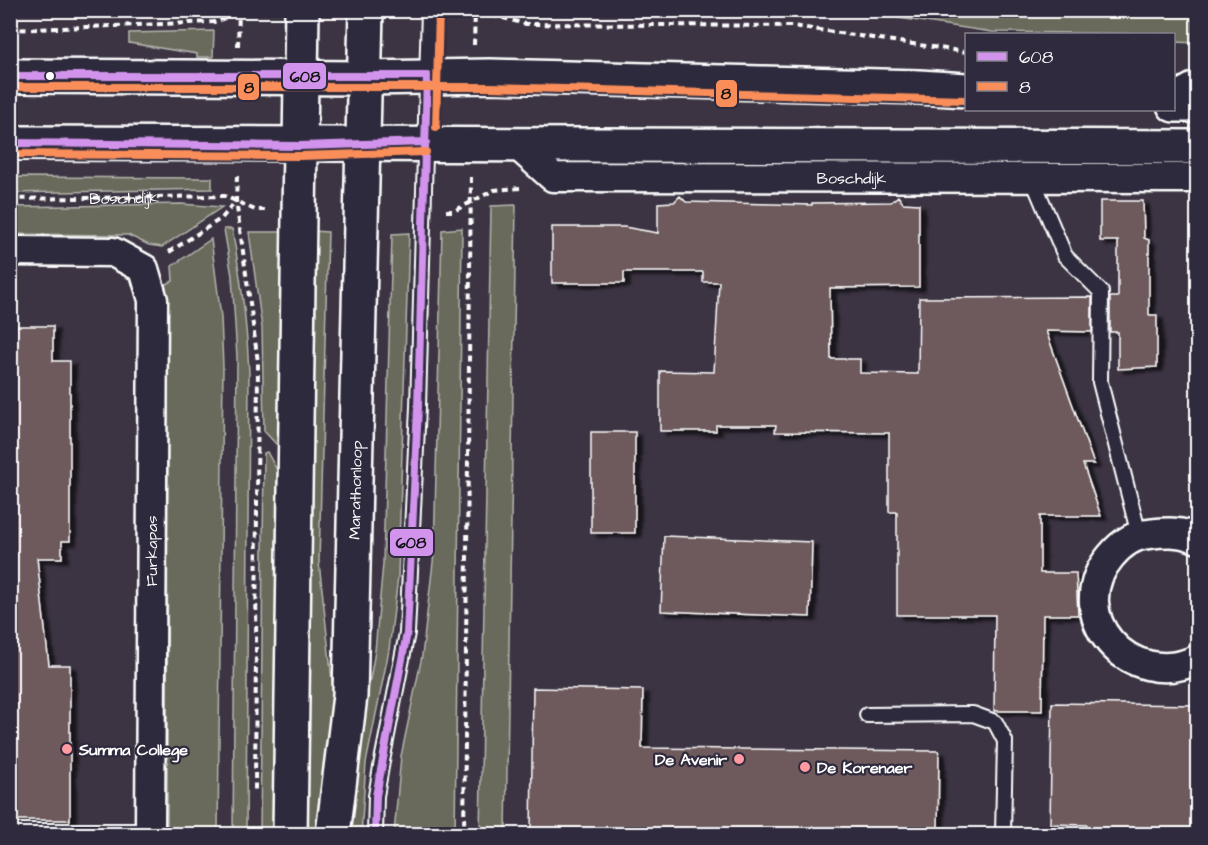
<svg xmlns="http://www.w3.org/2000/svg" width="1208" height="845" font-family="'Architects Daughter',sans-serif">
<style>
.green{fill:#6a6b5c;stroke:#b4b5ae;stroke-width:1.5}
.building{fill:#6e5a5c;stroke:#fff;stroke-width:1.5;filter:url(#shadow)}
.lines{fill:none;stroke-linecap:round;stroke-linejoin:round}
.lane-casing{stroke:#fff;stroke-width:18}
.street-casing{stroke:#fff;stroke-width:33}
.secondary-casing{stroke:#fff;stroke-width:38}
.primary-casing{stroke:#fff;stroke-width:38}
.path{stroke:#fff;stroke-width:4;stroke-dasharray:6 4.5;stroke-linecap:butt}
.lane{stroke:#2f2a3d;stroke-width:14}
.street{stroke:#2f2a3d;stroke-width:28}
.secondary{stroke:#2f2a3d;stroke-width:33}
.primary{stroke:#2f2a3d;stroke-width:33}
.bus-1-casing{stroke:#2f2a3d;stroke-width:12}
.bus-2-casing{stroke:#2f2a3d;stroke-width:12}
.bus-1{stroke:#d193ec;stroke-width:8}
.bus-2{stroke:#fa8e5a;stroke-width:8}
.bus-dot{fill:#fff;stroke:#2f2a3d;stroke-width:2}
.poi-dot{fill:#ff9aa2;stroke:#2f2a3d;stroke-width:2}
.labels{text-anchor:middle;stroke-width:4.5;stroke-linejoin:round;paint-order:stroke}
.street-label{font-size:16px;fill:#fff;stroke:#2f2a3d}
.poi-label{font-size:16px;font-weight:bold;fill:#fff;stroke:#2f2a3d;text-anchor:start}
.line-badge{stroke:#2f2a3d;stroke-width:2}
.pale-badge-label{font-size:16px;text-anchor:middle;font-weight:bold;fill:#111}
</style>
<defs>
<filter id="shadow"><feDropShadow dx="6" dy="4" stdDeviation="1.5" flood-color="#0009"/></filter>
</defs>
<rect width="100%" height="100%" fill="#3c3443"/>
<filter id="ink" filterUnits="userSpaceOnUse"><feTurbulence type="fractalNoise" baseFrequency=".0167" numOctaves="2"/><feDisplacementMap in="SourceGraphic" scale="12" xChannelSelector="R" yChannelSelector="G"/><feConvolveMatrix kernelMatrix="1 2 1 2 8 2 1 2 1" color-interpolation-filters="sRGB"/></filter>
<g filter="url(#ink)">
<path class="green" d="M852,11h345v32l-23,-1v-8l-182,-2z
M214,31l-1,26h-16v-3l-68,-11v-10z
M11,177l201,1v11l-201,4z
M181,204l41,3 -60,40 -13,-2 -21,-10 -117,-1v-27z
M516,205l-10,629h-26l11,-628z
M462,228l-7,606h-61l7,-78 21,-100 12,-102 8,-324z
M224,229h8c9,48 15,95 17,143l-3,462h-13l4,-477 -5,-81z
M312,231l16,1 -9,330 16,145 -9,127h-19z
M249,232h32l-2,210 -3,2 -12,-13 -2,-103z
M409,233l-11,344 -9,73 -23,113 -5,71h-18l32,-183 8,-87 9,-330z
M211,239l10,78 2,50 -5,467h-51l1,-523 -4,-26 9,-4 -1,-15z
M267,452l11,20 -3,362h-15l4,-381z"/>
<path class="building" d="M680,196l6,6 126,3v-2l79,-1 7,-6 5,7 16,1v83l-89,1 1,71h29v14l58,1 1,-76 173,-1v35l-46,-1 48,133h-11l18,52h-61v57h36l2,42h-35l-1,96h-48l1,-96h-98v-103h-8v-79l-114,-1 1,-7h-60v6h-56v-60l54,1 5,-90h-16v-10h-79v11h-72v-56h72l34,6v-30l16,-1z
M1100,201h43l1,37 5,2v75h8v52l-39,2v-37h-8v-35h8v-56h-18z
M10,326h43v35h17v180h-8v17h-25l12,107h21v155h-60z
M591,432h44v101h-44z
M664,536l148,6 -2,75 -149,-6z
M533,688l110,2 -1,58 297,3 -1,83h-407z
M1052,703l145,2v129h-110v-9l-37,-1z"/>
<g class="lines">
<defs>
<path id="lane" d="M1032,178l33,78 36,36 -1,90 39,153
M867,715l106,-1 22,8 10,19 -2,93
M10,831h140
M375,834l1,-38 6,-35 25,-128 11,-226 11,-397"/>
<g id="street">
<path d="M1174,98l24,-13"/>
<path id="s2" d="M516,144l37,33 645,1"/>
<path d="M10,251l103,1 31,17 9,31 -3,534"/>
<path d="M1198,539c-17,-8 -31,-7 -49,-5 -16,1 -28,10 -38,22 -50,58 19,137 87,103"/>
</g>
<g id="secondary">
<path d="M290,834l12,-824"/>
<path id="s3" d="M333,834l17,-138 16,-686"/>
</g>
<path id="primary" d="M10,76l354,2 126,-2 429,11 47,3
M1174,105h24
M10,143l1188,4"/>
</defs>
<use href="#lane" class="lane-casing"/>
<use href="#street" class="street-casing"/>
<use href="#secondary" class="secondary-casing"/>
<use href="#primary" class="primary-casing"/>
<g class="path">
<path d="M472,10l54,14 267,2 173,26"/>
<path d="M10,30l204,-8 33,-12"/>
<path d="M474,45l1,-35"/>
<path d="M238,46l1,-36"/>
<path d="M237,176l-1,24 22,162 -3,429"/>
<path id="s1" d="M10,199l215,-3 30,14h13"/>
<path d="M446,211h8l40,-21 26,-2"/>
<path d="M169,252l53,-34 14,-17"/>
<path d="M464,834l7,-659"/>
</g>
<use href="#lane" class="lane"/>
<use href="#street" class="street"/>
<use href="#secondary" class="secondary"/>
<use href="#primary" class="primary"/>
<defs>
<path id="bus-1" d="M10,76h417l-9,331 -11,226 -31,163 -1,38
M10,143l290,3 126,-4"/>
<path id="bus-2" d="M10,87h480l475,13
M436,127l3,-117
M10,154l290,2 126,-4"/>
</defs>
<use href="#bus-1" class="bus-1-casing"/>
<use href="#bus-2" class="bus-2-casing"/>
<use href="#bus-1" class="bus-1"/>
<use href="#bus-2" class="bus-2"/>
</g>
</g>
<circle class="bus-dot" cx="50" cy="76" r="5"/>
<g class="poi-dot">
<circle cx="67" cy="749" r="6"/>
<circle cx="739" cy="759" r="6"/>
<circle cx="805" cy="767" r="6"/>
</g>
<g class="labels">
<g class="street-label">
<text dy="6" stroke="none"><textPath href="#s2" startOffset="348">Boschdijk</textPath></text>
<text dy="6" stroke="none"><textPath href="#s1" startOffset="114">Boschdijk</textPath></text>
<text dy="6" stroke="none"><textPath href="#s3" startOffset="345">Marathonloop</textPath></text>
<text transform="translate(151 551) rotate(-90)" y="6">Furkapas</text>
</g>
<g class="poi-label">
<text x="79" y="755">Summa College</text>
<text x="727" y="765" text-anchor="end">De Avenir</text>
<text x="817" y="773">De Korenaer</text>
</g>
</g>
<g class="line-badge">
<rect x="282" y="62" width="45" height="28" rx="6" fill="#d193ec"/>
<rect x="237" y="73" width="23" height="28" rx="6" fill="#fa8e5a"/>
<rect x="715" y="79" width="23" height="29" rx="6" fill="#fa8e5a"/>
<rect x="389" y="528" width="45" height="29" rx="6" fill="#d193ec"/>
</g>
<g class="pale-badge-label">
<text x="305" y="82">608</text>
<text x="249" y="93">8</text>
<text x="726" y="99">8</text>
<text x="411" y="548">608</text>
</g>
<rect width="1208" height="845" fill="none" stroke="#2f2a3d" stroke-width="36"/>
<rect x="18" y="18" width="1172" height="809" fill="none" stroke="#fff" stroke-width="2" filter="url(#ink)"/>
<rect x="965" y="33" width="210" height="78" fill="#2f2a3d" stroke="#827f8b" stroke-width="1.5"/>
<rect x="977" y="52" width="30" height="9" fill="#d193ec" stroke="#827f8b" stroke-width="1.5"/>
<text x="1019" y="63" font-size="18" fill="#ffffff">608</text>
<rect x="977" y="82" width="30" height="9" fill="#fa8e5a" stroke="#827f8b" stroke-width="1.5"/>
<text x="1019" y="93" font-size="18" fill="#ffffff">8</text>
</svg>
